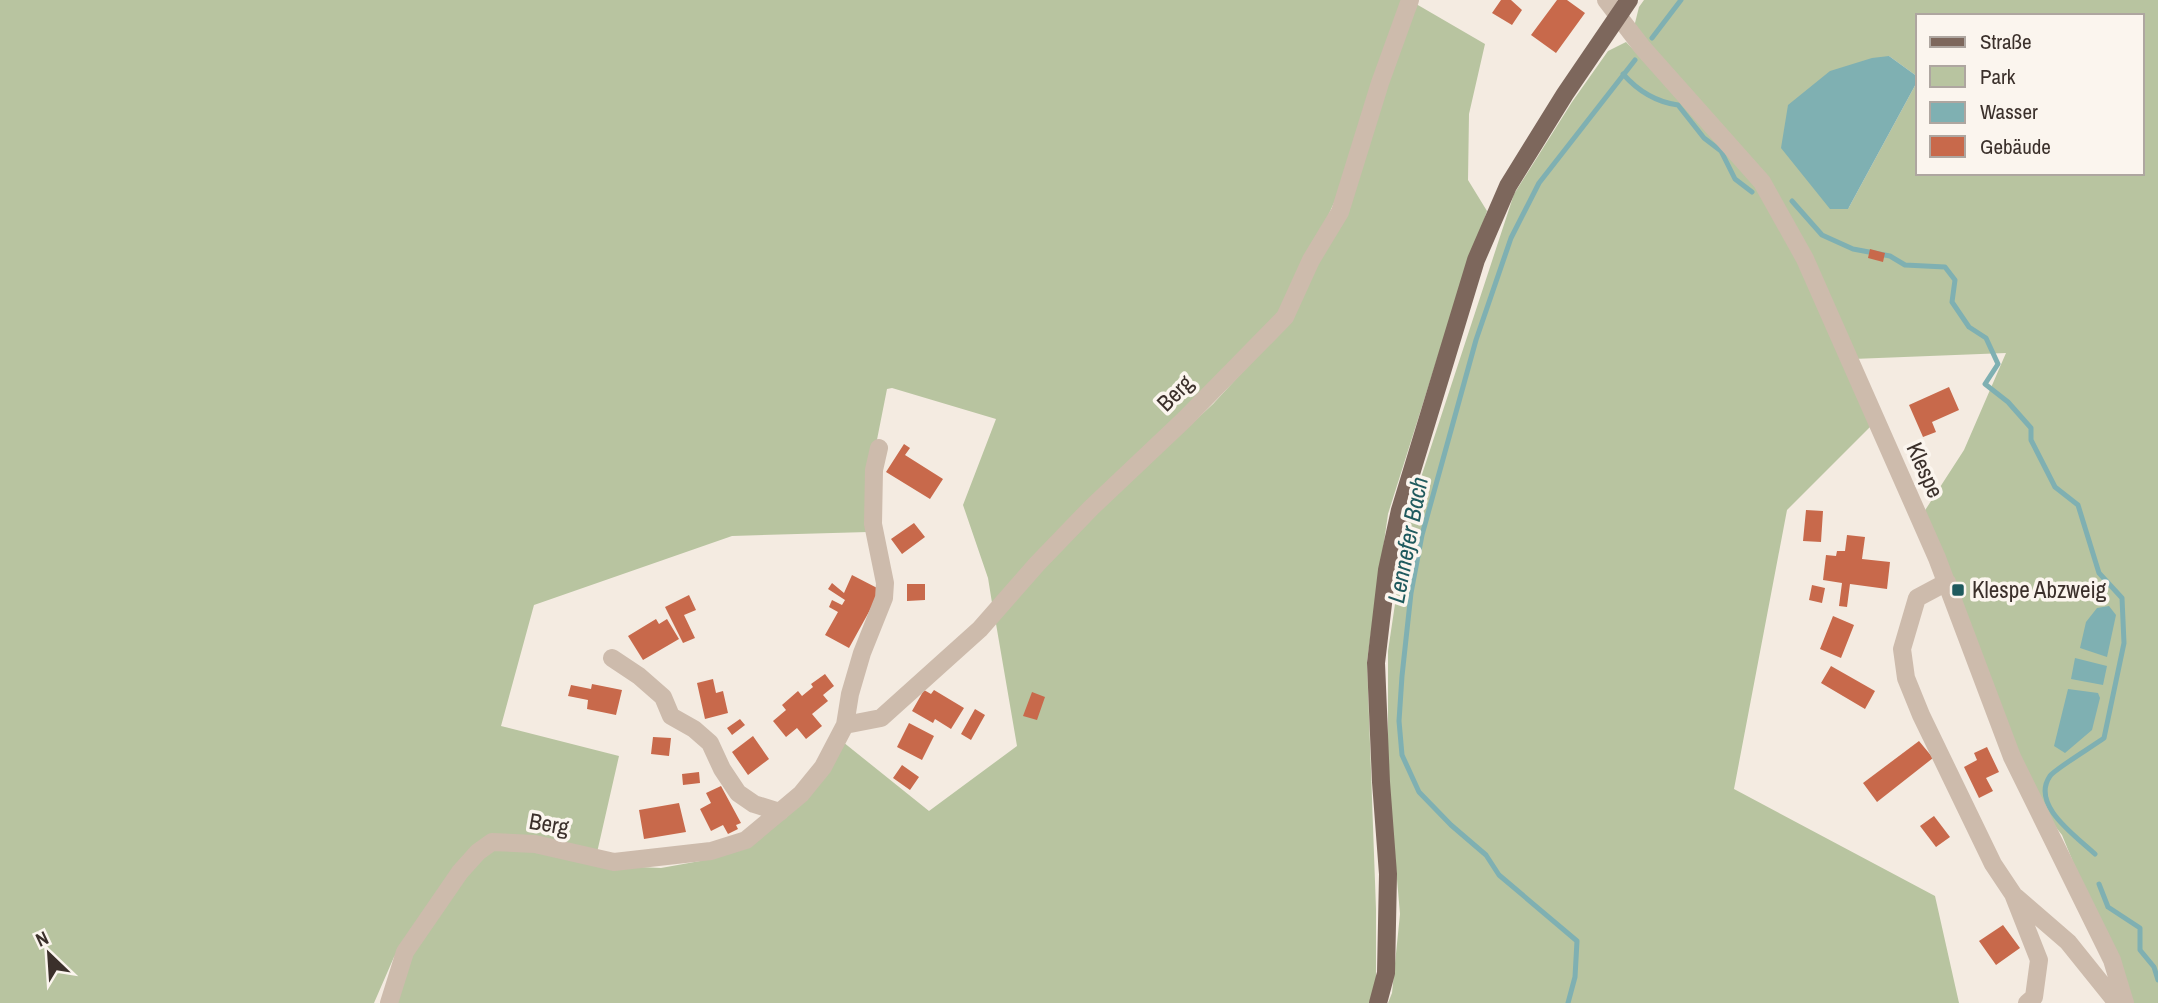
<svg xmlns="http://www.w3.org/2000/svg" width="2158" height="1003" font-family="'Archivo Narrow',sans-serif">
<style>
.green{fill:#b8c4a0;fill-rule:evenodd}
.water{fill:#7fb0b2}
.lines{fill:none;stroke-linecap:round;stroke-linejoin:round}
.stream{stroke:#7fb0b2;stroke-width:5}
.building{fill:#c8694b}
.minor{stroke:#cdbbac;stroke-width:18}
.major{stroke:#7d675c;stroke-width:18}
.poi-dot{fill:#1f5a5e;stroke:#fbf5ee;stroke-width:2.5}
.labels{text-anchor:middle;stroke-width:7;stroke-linejoin:round;paint-order:stroke}
.street-label{font-size:23px;fill:#3b302b;stroke:#fbf5ee}
.poi-label{font-size:23px;fill:#3b302b;stroke:#fbf5ee;text-anchor:start}
.water-label{font-size:24px;font-style:italic;fill:#1f5a5e;stroke:#fbf5ee}
</style>
<rect width="100%" height="100%" fill="#f4ebe1"/>
<path class="green" d="M0,0h1406l-50,155 -70,152 -293,302 -5,-31 -25,-73 33,-86 -104,-31 -5,1 -16,81 -3,62 -136,4 -198,69 -33,121 118,30 -23,101 -105,-20 -61,70 -36,50 -20,46h-374z
M1644,0h514v1003h-27l-69,-168 -43,-55 -97,-265 42,-65 42,-97 -153,6 -59,-131 -160,-201 5,-20zM1918,16h224v157h-224v-93l-70,129 41,-153 29,21z
M1411,1l74,43 -16,70 -1,66 19,31 -50,148 -49,155 -21,147 9,248v75l-7,19h-975l6,-30 37,-63 56,-63 41,4 82,15 45,2 39,-7 35,-11 108,-108 86,69 88,-65 -22,-128 50,-58 168,-156 48,-52 82,-152z
M1626,42l100,103 58,83 88,197 -85,85 -53,279 201,107 24,107h-571l4,-10 8,-79 -12,-139v-124l20,-134 106,-323 58,-92 36,-51z"/>
<path class="water" d="M1889,56l29,21v3l-70,129h-18l-49,-61 7,-43 42,-34 42,-13z
M2109,606l7,9 -9,42 -27,-9 6,-26 11,-14z
M2075,658l32,8 -4,19 -32,-6z
M2068,689l30,4 2,5 -8,32 -27,23 -11,-7z"/>
<g class="lines">
<path class="stream" d="M1652,38l29,-38
M1623,74c15,17 33,28 55,31l26,33 17,13 14,28 17,13
M1792,201l30,34 31,14 37,7 15,9 40,2 10,13 -3,22 17,25 17,11 12,26 -13,20 23,18 23,26v12l24,47 23,18 21,68 23,25 2,45 -20,95c-11,8 -49,31 -54,38 -20,29 26,60 45,78
M2099,884l9,23 32,21v22l14,17 4,13
M1568,1003l7,-26 2,-36 -78,-66 -13,-20 -35,-30 -32,-33 -17,-37 -3,-34 3,-45 9,-83 11,-58 54,-195 35,-102 28,-55 96,-123"/>
</g>
<path class="building" d="M1501,0h10l11,10 -10,15 -20,-12z
M1557,0h10l18,13 -29,40 -25,-18z
M1870,249l15,4 -2,9 -15,-4z
M1949,387l10,23 -27,12 4,10 -13,5 -14,-32z
M904,444l6,4 -5,7 38,24 -13,20 -44,-27z
M1806,510l17,1 -2,31 -18,-1z
M914,523l11,14 -23,17 -11,-15z
M1847,535l18,2 -3,22 28,3 -3,27 -37,-5 -3,23 -8,-1 3,-23 -19,-3 3,-25 10,1 1,-5h8z
M852,575l29,15 -32,58 -24,-13 13,-23 -9,-5 3,-7 10,5 3,-5 -17,-11 4,-6 12,10z
M907,584h18v16l-18,1z
M1812,585l13,3 -3,15 -13,-3z
M689,595l7,15 -12,5 11,23 -12,5 -18,-36z
M1833,616l21,9 -13,33 -21,-9z
M656,619l3,5 8,-5 12,20 -36,21 -15,-24z
M1831,666l44,25 -10,18 -44,-26z
M825,674l9,12 -11,9 5,6 -16,13 10,12 -16,13 -9,-11 -11,9 -13,-16 13,-11 -4,-5 16,-14 4,5 11,-9 -2,-3z
M713,679l3,14 7,-2 5,22 -23,6 -8,-36z
M592,684l30,6 -6,25 -29,-6 1,-9 -20,-4 3,-11 20,4z
M924,690l7,4 3,-4 30,18 -13,21 -16,-10 -2,4 -21,-12z
M1032,692l13,5 -8,23 -14,-4z
M975,709l10,6 -14,25 -10,-6z
M740,719l5,6 -13,10 -5,-7z
M909,723l25,13 -12,24 -25,-13z
M753,736l16,23 -21,16 -16,-23z
M653,737l18,1 -2,18 -18,-2z
M1919,741l14,17 -56,44 -14,-19z
M1987,747l12,25 -13,6 7,13 -14,7 -15,-31 13,-7 -3,-7z
M902,765l17,12 -9,13 -17,-12z
M699,772l1,11 -17,2 -1,-11z
M721,786l20,37 -5,2 2,4 -10,5 -5,-9 -12,6 -11,-22 11,-6 -5,-10z
M679,803l7,29 -42,7 -5,-29z
M1934,816l16,21 -14,10 -16,-21z
M2003,925l17,23 -24,17 -17,-24z"/>
<g class="lines">
<path class="minor" d="M1606,0l36,47 120,135 43,77 132,299 75,199 100,203 13,43
M1947,582l-30,16 -15,51 4,29 15,37 72,149 20,30 26,66 -5,37 -7,6
M612,658l27,18 24,21 8,19 23,13 16,14 12,26 16,24 16,11 26,8
M845,725l36,-7 99,-89 57,-65 54,-56 94,-89 100,-102 26,-57 29,-48 40,-129 30,-83
M2016,897l52,45 49,61
M389,1003l16,-51 55,-80 18,-20 14,-10 43,2 79,18 97,-11 35,-11 55,-46 22,-27 22,-42 5,-31 12,-41 22,-55 1,-15 -12,-59 1,-54 5,-22"/>
<path class="major" d="M1378,1003l8,-30 2,-99 -7,-92 -5,-119 11,-93 13,-60 76,-250 32,-74 57,-92 64,-94"/>
</g>
<rect class="poi-dot" x="1951" y="583" width="14" height="14" rx="3.5"/>
<g class="labels">
<g class="street-label">
<text transform="translate(1175 393) rotate(-45)" y="8">Berg</text>
<text transform="translate(1925 470) rotate(66)" y="8">Klespe</text>
<text transform="translate(549 824) rotate(10)" y="8">Berg</text>
</g>
<g class="poi-label">
<text x="1972" y="598">Klespe Abzweig</text>
</g>
<g class="water-label">
<text transform="translate(1408 540) rotate(-79)" y="8">Lennefer Bach</text>
</g>
</g>
<rect x="1916" y="14" width="228" height="161" fill="#fbf5ee" stroke="#aea6a0" stroke-width="2"/>
<rect x="1930" y="37" width="35" height="10" fill="#7d675c" stroke="#aea6a0" stroke-width="2"/>
<text x="1980" y="49" font-size="21" fill="#3b302b">Straße</text>
<rect x="1930" y="66" width="35" height="21" fill="#b8c4a0" stroke="#aea6a0" stroke-width="2"/>
<text x="1980" y="84" font-size="21" fill="#3b302b">Park</text>
<rect x="1930" y="102" width="35" height="21" fill="#7fb0b2" stroke="#aea6a0" stroke-width="2"/>
<text x="1980" y="119" font-size="21" fill="#3b302b">Wasser</text>
<rect x="1930" y="136" width="35" height="21" fill="#c8694b" stroke="#aea6a0" stroke-width="2"/>
<text x="1980" y="154" font-size="21" fill="#3b302b">Gebäude</text>
<g transform="translate(49 954) rotate(335)" stroke="#fbf5ee" stroke-width="5" paint-order="stroke">
<path d="M0-5L12 26L0 18L-12 26Z" fill="#3b302b"/>
<text y="-10" font-size="19" font-weight="bold" text-anchor="middle" fill="#3b302b">N</text>
</g>
</svg>
